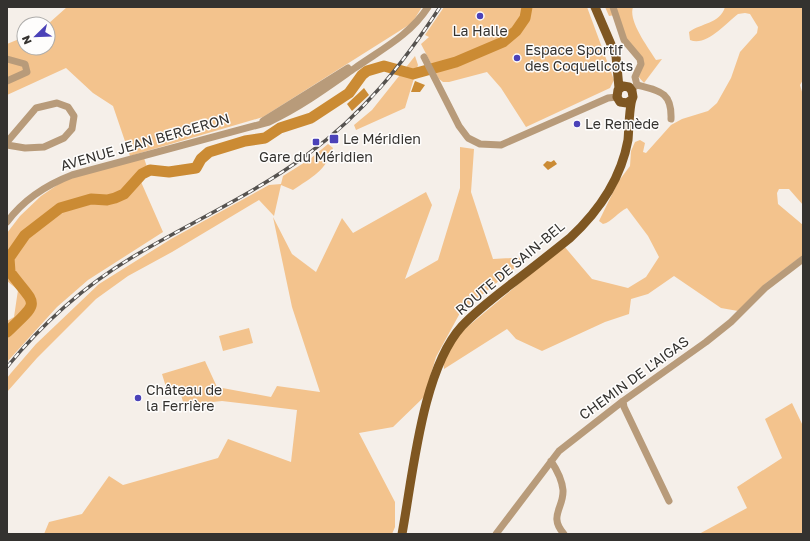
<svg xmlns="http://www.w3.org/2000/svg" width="810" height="541" font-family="'Golos Text',sans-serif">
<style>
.green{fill:#f3c38d}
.water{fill:#cb8b34}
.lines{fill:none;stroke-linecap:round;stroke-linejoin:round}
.river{stroke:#cb8b34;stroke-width:11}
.minor{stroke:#b89b7a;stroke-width:7}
.major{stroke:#7f5722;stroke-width:9}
.rail-casing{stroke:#55524f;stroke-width:3.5}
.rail{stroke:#fefdfc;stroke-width:2;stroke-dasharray:6;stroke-linecap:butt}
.poi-dot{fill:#4b42b8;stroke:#fefdfc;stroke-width:1.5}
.labels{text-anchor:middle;stroke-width:3;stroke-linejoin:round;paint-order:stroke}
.poi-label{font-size:14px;fill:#34322f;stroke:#fefdfc;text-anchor:start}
.street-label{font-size:14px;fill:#34322f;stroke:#fefdfc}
</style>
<rect width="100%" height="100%" fill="#f5efe9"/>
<path class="green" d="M67,7h355l-10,16 -149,94 -133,39 -17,-50 -20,-13 -27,-25 -59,27v-51l17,-7v11h24v-24z
M444,7h143l27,73 -4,8 -84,39 -25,-39 -14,-16 -38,10h-6l-4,-3 -18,-35 8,-7 -4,-2z
M605,7h28c-5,14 15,40 23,53l6,-1 -18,24 -8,-9 5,-10 -17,-24 -9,-25 -6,1z
M725,7h78v73l-3,5 3,10v110l-14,-16h-10l-2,4 1,11 25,21v30l-37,28 -28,28 -17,-3 -47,-32 -26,18 -17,5 -2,15 -24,8 -63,29 -26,-12 -9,-10 -63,40 -1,-17 23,-24 98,-82 28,33 36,9 18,-11 13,-20 -11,-21 -21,-28c-9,4 -15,14 -24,16l-4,-3 19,-39 12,-16 1,-15 4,-9 5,-2 5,3 -2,9 3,1 25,-28 11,-6 26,-8 9,-8 14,-25 9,-26 17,-19 1,-6 -8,-13 -5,-1 -7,1c-13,10 -32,33 -48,26l-1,-8c12,-9 31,-8 36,-25z
M415,56l3,9 -13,43 -49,22 -2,-5 18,-15z
M328,144l5,4c-7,23 -21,29 -40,42l-12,-5 -7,31 -15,-16 -87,52 -44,24 -32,23 -59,59 -30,34v-14l4,-5 25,-29 63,-60 72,-45 98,-54 12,-1 2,-8 27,-17z
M460,147l14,2 -3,43 22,67 35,-2 -68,56 -24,44 -12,40 -31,30 -34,6 36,69v25l-3,7h-348l5,-12 33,-8 27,-38 14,9 95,-27 10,-19 63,23 6,-52 -75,-9 -38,4 -6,-20 -12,2 -4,-13 43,-13 12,26 54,10 6,-11 43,6 -28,-85 -19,-90 19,37 24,18 26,-54 11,15 73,-41 6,13 -27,74 33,-19 22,-72z
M143,155l4,12 -9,8 25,57 -75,48 -31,27 -50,55v-41l7,-4 4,-27 -11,-9v-48l13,-17 21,-20 31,-21z
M249,328l4,15 -30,8 -4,-15z
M792,403l11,23v108h-104l48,-26 -10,-21 45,-29 -17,-39z"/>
<path class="water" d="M415,81l10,4 -5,7h-9z
M364,88l5,7 -17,16 -5,-7z
M554,160l3,4 -9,6 -5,-5 4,-4 4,1z"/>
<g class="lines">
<path class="river" d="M7,332c35,-33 29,-25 3,-60l-1,-14 16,-23 35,-27 31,-9 16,1 8,-2 9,-4 18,-20 8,-4 19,2 27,-4 5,-9 8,-7 36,-11 20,-3 15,-10 31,-10 38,-25 13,-18 5,-4 17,-5 29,8 43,-12 47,-20 13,-11 9,-13 2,-11"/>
<path class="minor" d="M613,7l11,33 16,19 1,5 -6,13 2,8
M424,57l35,69 9,12 12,6 21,1 107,-47 9,-1
M7,59l18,5 2,8 -20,9
M633,88l4,-3c23,6 35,7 34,34
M263,121l85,-53
M7,142l29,-34 21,-5 11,4 6,9 -2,13 -8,9 -20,9 -19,1 -18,-3
M7,222c17,-23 39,-37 65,-47l197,-53c32,-15 59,-35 86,-54 27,-19 55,-33 73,-61
M623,401l1,6 45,94
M551,461c6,9 11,19 12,29 1,18 -15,26 1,44
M496,534l63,-83 64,-50 83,-59 25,-20 34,-34 38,-29"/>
<path class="major" d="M595,7l21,49 3,32
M402,534c11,-59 20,-164 60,-208 14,-15 31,-28 48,-41 20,-15 40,-31 60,-47 29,-27 51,-59 58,-98 1,-10 1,-36 5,-43l-1,-6 -3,-4 -6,-1 -5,4 -1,7 3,5 7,1 4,-3"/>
<defs>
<path id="rail" d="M7,367c35,-43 76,-80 124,-109 58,-35 122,-63 177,-104 56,-41 94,-89 132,-147"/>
</defs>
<use href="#rail" class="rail-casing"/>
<use href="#rail" class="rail"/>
</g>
<g class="poi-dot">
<circle cx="480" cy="16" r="4"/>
<circle cx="517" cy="58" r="4"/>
<circle cx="577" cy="124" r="4"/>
<rect x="329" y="134" width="10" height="10" rx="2"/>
<rect x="312" y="138" width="8" height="8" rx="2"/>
<circle cx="138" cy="398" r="4"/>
</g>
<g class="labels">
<g class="poi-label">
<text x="480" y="36" text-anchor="middle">La Halle</text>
<text x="525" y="55">Espace Sportif<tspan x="525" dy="16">des Coquelicots</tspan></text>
<text x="585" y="129">Le Remède</text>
<text x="343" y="144">Le Méridien</text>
<text x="316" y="162" text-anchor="middle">Gare du Méridien</text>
<text x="146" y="395">Château de<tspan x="146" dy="16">la Ferrière</tspan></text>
</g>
<g class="street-label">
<text transform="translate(145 142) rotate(-16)" y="5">AVENUE JEAN BERGERON</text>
<text transform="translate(510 268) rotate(-40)" y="5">ROUTE DE SAIN-BEL</text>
<text transform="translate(634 378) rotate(-36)" y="5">CHEMIN DE L'AIGAS</text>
</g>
</g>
<rect width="810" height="541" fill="none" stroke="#34322f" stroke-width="16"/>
<g transform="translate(36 36) rotate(247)"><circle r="19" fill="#fefdfc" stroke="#adacaa"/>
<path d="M0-3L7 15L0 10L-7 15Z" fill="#4b42b8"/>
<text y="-6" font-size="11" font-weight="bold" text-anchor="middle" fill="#34322f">N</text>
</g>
</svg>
